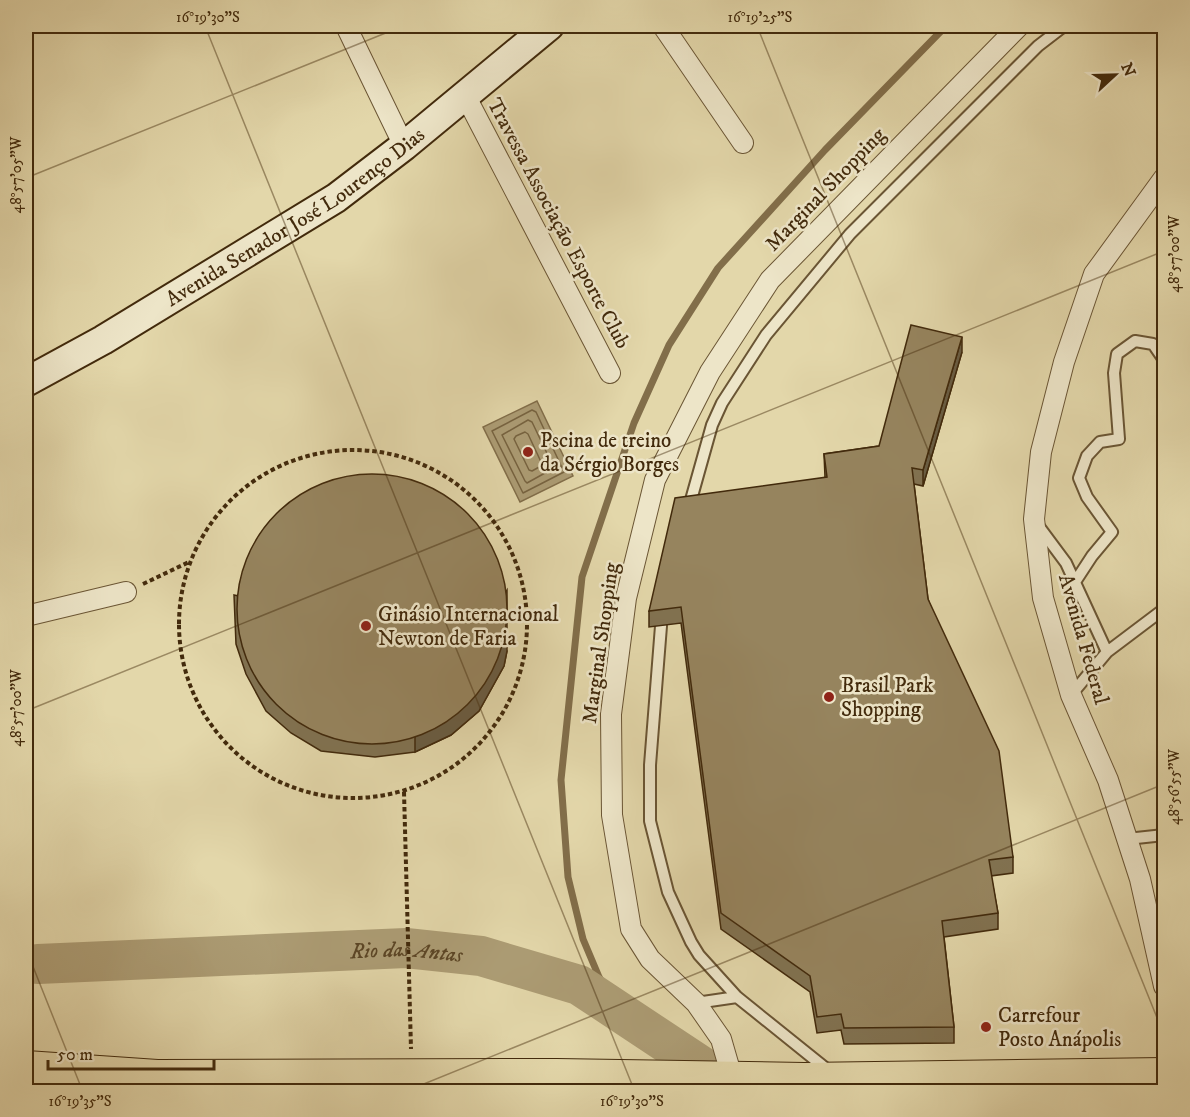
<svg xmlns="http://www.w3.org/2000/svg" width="1190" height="1117" font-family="'IM FELL DW Pica',serif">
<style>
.water{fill:#ac9c74;stroke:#826e4a;stroke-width:1.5}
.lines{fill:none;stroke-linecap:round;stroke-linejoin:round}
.shore{stroke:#776340;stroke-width:1.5}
.stream{stroke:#826e4a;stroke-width:7}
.river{stroke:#ac9c74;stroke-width:40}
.service-casing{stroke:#6a5534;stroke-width:14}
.minor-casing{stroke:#6a5534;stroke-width:22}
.secondary-casing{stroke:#422a0c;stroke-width:32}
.primary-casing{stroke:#422a0c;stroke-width:34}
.path{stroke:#422a0c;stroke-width:4;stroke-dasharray:4.5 3;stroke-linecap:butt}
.service{stroke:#ede5c8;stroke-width:10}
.minor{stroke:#ede5c8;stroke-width:20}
.secondary{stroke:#ede5c8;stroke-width:28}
.primary{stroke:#e3d7aa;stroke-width:32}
.wall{fill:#817251;stroke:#422a0c;stroke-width:1.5}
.shaded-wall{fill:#695c42;stroke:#422a0c;stroke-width:1.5}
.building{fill:#96845e;stroke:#422a0c;stroke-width:1.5}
.ticks{fill:none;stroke:#422a0c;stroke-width:1.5;stroke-opacity:0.45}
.poi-dot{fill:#8f2418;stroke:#ede5c8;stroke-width:2}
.labels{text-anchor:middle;stroke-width:5;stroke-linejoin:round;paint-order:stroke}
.street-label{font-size:21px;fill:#422a0c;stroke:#ede5c8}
.poi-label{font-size:21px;fill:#422a0c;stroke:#ede5c8;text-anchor:start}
.water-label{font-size:22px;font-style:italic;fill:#5c4626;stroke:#ede5c8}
.neatline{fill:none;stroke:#422a0c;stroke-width:2}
.ticks-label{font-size:15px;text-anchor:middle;fill:#422a0c}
</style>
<rect width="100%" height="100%" fill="#e3d7aa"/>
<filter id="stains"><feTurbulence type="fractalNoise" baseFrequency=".00333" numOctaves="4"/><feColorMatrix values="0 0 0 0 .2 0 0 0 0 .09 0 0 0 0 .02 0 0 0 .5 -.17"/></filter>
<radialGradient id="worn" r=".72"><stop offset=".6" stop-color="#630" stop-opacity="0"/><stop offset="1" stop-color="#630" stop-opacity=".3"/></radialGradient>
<path class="water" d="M537,401l36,75 -53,26 -37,-75z"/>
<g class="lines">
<path class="shore" d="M532,410l4,2 28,60 -41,21 -31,-62z
M528,420l4,2 22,46 -27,15 -2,-2 -23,-46z
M525,432l3,2 14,30 -1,2 -9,5 -3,-1 -15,-31 2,-3z"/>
<path class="stream" d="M620,1014l-21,-37 -16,-38 -15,-62 -7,-97 21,-203 52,-154 35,-78 49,-77 107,-118 121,-124"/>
<path class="river" id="s1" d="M38,964l368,-16 75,8 98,29 160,106"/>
<defs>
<path id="service" d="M689,507l23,-82 10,-22 44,-68 84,-101 188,-188 26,-20
M1037,524l29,39 41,89
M1075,582l17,-26 20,-24 -25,-35 -8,-19 8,-22 13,-14 19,-3 -5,-66 3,-19 18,-13 18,3 11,16
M661,626l-11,139v56l18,71 23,50 8,13 38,42 92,74
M1071,695l36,-43 57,-43
M1127,839l37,-4
M696,1003l41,-6"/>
<path id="minor" d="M346,26l58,120
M663,26l80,117
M465,95l145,278
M1164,178l-70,96 -30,88 -23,90 -7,67 9,79 28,97 37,85 32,99 24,107
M26,616l100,-24
M732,1077l-11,-38 -25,-36 -46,-44 -19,-30 -19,-114 -1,-101 15,-116 29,-118 55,-108 60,-92 249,-254"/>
<g id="secondary">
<path id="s2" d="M26,382l77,-42 233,-142 68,-52 145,-120"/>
</g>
<path id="primary" d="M26,1067l131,9 400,-1 247,4 360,-5"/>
</defs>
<use href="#service" class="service-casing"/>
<use href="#minor" class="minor-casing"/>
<use href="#secondary" class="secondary-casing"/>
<use href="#primary" class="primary-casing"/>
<path class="path" d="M179 624a174 174 0 1 1 348 0a174 174 0 1 1-348 0Z
M143,584l46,-22
M404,792l7,257"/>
<use href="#service" class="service"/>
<use href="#minor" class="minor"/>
<use href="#secondary" class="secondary"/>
<use href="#primary" class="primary"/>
</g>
<path class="wall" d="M962,352l-39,134 -9,-2 14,115 85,258v16l-22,3 7,37v16l-54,8 10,90v16l-110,1 -3,-14 -24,3 -7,-41 -89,-63 -40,-306 -32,4v-16l176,-134 -1,-23 55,-8z
M234,595l273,56 -3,15 -25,45 -28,24 -36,17 -40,5 -54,-6 -30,-18 -25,-22 -20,-37 -10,-30z"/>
<path class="shaded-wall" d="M962,337v15l-39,134v-16z
M507,590v61l-3,15 -25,45 -28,24 -36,17v-16z"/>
<path class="building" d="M911,325l51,12 -39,133 -11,-2 16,131 71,152 14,106 -24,3 9,53 -56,8 12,106 -110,1 -3,-14 -24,3 -7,-41 -89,-63 -40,-306 -32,4 26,-113 152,-21 -3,-23 55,-8z
M237 609a135 135 0 1 1 270 0a135 135 0 1 1-270 0Z"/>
<path class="ticks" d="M205,26l430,1066M757,26l407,1009M26,178l377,-152M26,711l1138,-460M26,949l57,143M404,1092l760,-308"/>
<g class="poi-dot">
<circle cx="528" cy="452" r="6"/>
<circle cx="366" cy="626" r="6"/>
<circle cx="829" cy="697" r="6"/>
<circle cx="986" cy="1027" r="6"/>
</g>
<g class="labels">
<g class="street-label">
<text transform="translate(825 189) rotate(-46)" y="7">Marginal Shopping</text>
<text dy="7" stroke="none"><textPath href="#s2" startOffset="316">Avenida Senador José Lourenço Dias</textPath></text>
<text transform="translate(559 223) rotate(62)" y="7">Travessa Associação Esporte Club</text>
<text transform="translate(1084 639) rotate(74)" y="7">Avenida Federal</text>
<text transform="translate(600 643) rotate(-82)" y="7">Marginal Shopping</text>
</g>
<g class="poi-label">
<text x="540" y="447">Pscina de treino<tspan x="540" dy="24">da Sérgio Borges</tspan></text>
<text x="378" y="621">Ginásio Internacional<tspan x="378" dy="24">Newton de Faria</tspan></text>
<text x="841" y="692">Brasil Park<tspan x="841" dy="24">Shopping</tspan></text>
<text x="998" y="1022">Carrefour<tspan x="998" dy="24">Posto Anápolis</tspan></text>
</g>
<g class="water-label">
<text dy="8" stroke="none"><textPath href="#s1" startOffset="369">Rio das Antas</textPath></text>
</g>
</g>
<rect width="1190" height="1117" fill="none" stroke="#e3d7aa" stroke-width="66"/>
<g transform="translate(1115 75) rotate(68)" stroke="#ede5c8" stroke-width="4.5" paint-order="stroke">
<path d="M0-4.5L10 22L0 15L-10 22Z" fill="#422a0c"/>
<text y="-9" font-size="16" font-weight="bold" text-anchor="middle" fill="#422a0c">N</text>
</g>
<path d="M48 1060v9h166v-9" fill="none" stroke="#422a0c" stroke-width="3"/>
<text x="57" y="1060" font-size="18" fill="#422a0c" stroke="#ede5c8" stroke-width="4.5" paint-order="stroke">50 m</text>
<rect x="33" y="33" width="1124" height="1051" class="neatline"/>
<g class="ticks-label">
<text x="208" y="22">16°19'30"S</text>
<text x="760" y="22">16°19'25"S</text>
<text transform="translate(16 175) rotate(-90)" y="5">48°57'05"W</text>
<text transform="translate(1174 254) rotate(-90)" y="5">48°57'00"W</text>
<text transform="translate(16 708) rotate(-90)" y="5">48°57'00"W</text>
<text transform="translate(1174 787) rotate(-90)" y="5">48°56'55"W</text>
<text x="80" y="1106">16°19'35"S</text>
<text x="632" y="1106">16°19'30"S</text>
</g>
<rect width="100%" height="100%" filter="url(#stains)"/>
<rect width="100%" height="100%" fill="url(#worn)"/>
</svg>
